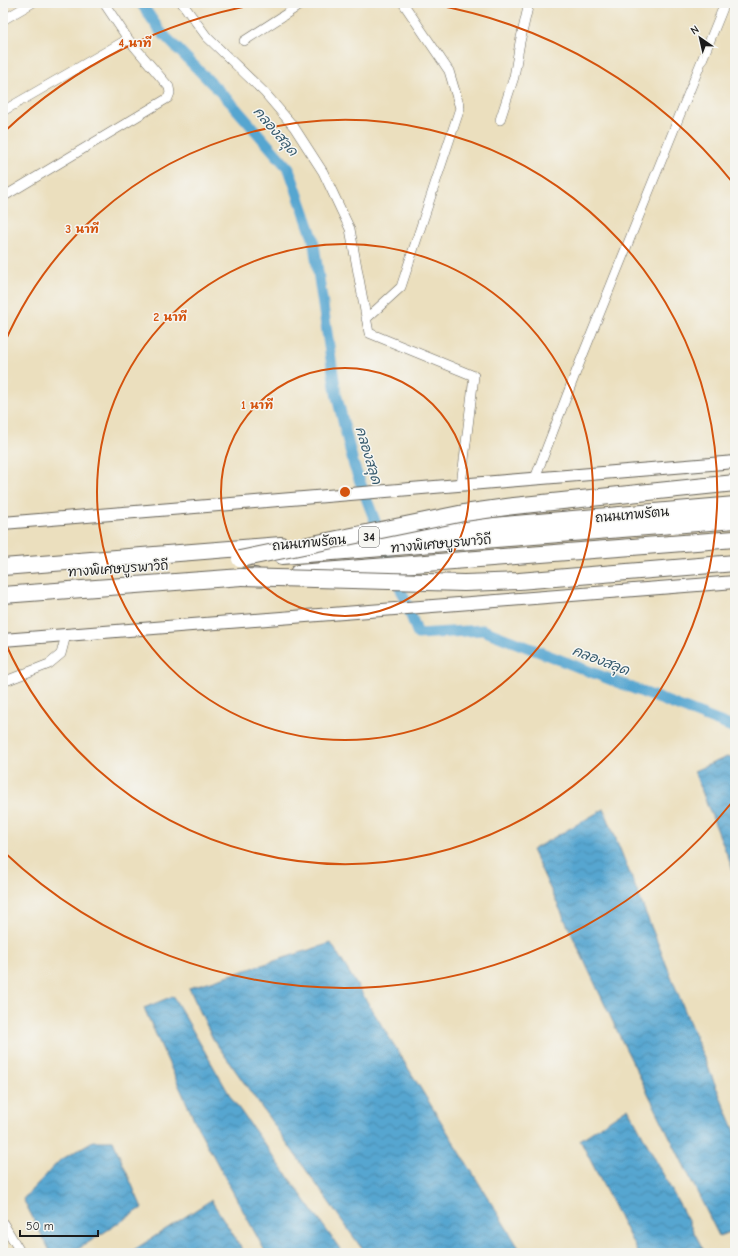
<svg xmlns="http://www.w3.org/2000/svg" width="738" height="1256" font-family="'Comic Neue','Playpen Sans Thai',sans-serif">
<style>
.water{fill:url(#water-waves);stroke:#396176}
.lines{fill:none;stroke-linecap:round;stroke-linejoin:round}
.canal{stroke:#56a6d0;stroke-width:11}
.street-casing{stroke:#646055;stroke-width:10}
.secondary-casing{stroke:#646055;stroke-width:14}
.highway-casing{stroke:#646055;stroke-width:18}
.street{stroke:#fff;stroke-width:9}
.secondary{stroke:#fff;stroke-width:12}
.highway{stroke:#fff;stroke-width:16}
.highway-bridge-casing{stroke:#646055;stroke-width:18;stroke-linecap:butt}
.highway-bridge{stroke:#fff;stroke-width:16}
.ring{fill:none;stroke:#d4530e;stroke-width:2}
.labels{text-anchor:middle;stroke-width:3;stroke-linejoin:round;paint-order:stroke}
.shield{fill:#f6f6f2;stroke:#5d5d5c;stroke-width:1}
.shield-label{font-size:12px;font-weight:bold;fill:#1c1c1c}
.street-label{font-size:13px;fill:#1c1c1c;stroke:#f6f6f2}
.water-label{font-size:14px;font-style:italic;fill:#365a6d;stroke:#f6f6f2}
.centre{fill:#d4530e;stroke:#f6f6f2;stroke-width:2}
.ring-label{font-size:12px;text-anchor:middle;font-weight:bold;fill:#d4530e;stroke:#f6f6f2;stroke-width:3;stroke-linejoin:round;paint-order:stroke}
</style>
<defs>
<pattern id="water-waves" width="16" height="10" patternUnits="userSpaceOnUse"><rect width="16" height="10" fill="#56a6d0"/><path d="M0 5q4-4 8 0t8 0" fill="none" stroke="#4686a8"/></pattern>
</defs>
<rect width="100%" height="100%" fill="#f6f6f2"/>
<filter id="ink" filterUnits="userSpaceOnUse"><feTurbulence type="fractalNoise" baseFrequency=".025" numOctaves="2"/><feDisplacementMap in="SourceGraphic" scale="8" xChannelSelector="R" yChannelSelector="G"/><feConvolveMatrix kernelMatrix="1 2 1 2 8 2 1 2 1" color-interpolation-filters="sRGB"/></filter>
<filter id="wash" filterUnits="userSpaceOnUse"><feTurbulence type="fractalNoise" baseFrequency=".012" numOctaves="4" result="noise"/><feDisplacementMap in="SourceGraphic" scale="16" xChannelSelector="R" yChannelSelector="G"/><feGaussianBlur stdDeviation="0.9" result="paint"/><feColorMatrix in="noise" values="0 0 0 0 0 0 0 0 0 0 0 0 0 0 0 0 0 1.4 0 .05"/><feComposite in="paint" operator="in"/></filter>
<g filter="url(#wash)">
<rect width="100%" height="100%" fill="#ebdfbe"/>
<path class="water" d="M727,757l8,2v116l-41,-104z
M604,809l99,247 32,75v99l-16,6 -98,-197 -89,-189z
M331,943l191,310h-157l-152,-214 -24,-51z
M173,996l59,103 111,154h-77l-69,-127 -53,-118z
M628,1108l77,145h-67l-58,-113z
M93,1141h20l29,67 -70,45h-21l-28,-54 36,-38z
M211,1200l34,53h-116z"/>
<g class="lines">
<path class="canal" d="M141,3l19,28 72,73 57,65 24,69 23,155 18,73 64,168 65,-4 252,98"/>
</g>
</g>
<g filter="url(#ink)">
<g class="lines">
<defs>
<path id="street" d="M182,3l25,34 58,56 29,34 29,45 27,57 19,104 105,43 -13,109
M3,20l29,-17
M244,41l59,-38
M3,111l125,-72
M500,120l14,-43 6,-35 9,-39
M3,197l165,-99 2,-5 -1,-6 -41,-48 -24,-36
M366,319l35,-32 59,-179 -11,-37 -46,-68
M535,478l41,-106 149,-369
M3,682l46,-18 12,-10 5,-19
M3,1223l18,30"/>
<path id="secondary" d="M3,523l732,-61
M3,640l732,-58"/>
<path id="highway" d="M377,536l358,-31
M282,556l453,-36
M3,567l278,-22
M298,573l437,-34
M3,595l252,-19"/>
</defs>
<use href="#street" class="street-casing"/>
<use href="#secondary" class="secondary-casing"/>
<use href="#highway" class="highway-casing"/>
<use href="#street" class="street"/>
<use href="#secondary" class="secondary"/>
<use href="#highway" class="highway"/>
<defs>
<path id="highway-bridge" d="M240,559l224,-46 50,-7 221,-23
M241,577l223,6 55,-2 216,-18"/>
</defs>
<use href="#highway-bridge" class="highway-bridge-casing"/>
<use href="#highway-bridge" class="highway-bridge"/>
</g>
</g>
<g class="ring">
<circle cx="345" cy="492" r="124"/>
<circle cx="345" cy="492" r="248"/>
<path d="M4 344A372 372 0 1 1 4 640"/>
<path d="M733 801A496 496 0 0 1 4 852M4 132A496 496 0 0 1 259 4M431 4A496 496 0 0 1 733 183"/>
</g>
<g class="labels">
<rect class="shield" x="359" y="527" width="20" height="20" rx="3"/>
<g class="shield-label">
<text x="369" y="541">34</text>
</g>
<g class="street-label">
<text transform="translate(632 514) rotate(-5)" y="5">ถนนเทพรัตน</text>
<text transform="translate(309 542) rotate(-5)" y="5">ถนนเทพรัตน</text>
<text transform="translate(441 543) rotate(-5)" y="5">ทางพิเศษบูรพาวิถี</text>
<text transform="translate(118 568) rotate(-4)" y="5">ทางพิเศษบูรพาวิถี</text>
</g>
<g class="water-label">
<text transform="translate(276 131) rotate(49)" y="5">คลองสลุด</text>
<text transform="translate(369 455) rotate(73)" y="5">คลองสลุด</text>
<text transform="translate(601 660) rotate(21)" y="5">คลองสลุด</text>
</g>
</g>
<circle cx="345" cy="492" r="6" class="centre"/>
<g class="ring-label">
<text x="135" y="47">4 นาที</text>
<text x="82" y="233">3 นาที</text>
<text x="170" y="321">2 นาที</text>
<text x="257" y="409">1 นาที</text>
</g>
<rect width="738" height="1256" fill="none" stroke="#f6f6f2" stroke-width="16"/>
<g transform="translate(700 38) rotate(326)" stroke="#f6f6f2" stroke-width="3" paint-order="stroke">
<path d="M0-3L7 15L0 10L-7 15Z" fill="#1c1c1c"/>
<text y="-6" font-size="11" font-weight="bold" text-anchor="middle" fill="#1c1c1c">N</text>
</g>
<path d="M20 1230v6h78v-6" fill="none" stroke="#1c1c1c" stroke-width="2"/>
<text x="26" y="1230" font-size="12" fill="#1c1c1c" stroke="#f6f6f2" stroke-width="3" paint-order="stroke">50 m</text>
</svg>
